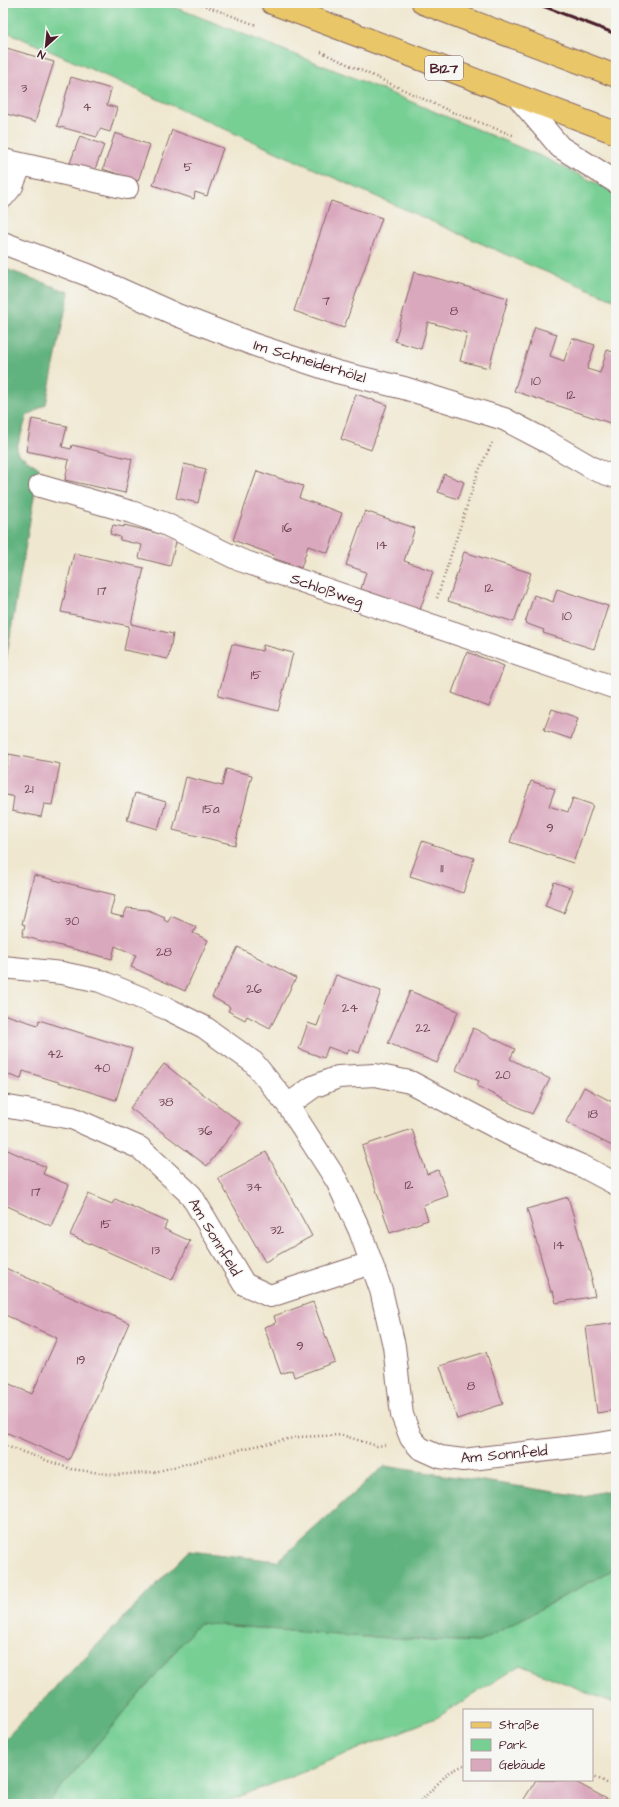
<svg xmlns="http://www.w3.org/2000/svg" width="619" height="1807" font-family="'Architects Daughter',sans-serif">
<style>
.green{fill:#77cf94;stroke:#607760}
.forest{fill:#61b27e;stroke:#566854}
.building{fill:#daa8bd}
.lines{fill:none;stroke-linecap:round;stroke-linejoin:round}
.minor-casing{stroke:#846564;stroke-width:24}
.major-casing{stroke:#846564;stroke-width:24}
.path{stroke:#846564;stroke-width:2.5;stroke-dasharray:1 3;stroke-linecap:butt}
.minor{stroke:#fff;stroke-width:22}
.major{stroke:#e9c769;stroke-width:22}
.rail{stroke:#4a1f2b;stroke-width:3}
.labels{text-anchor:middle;stroke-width:3;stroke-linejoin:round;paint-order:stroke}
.number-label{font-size:13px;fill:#6e4150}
.shield{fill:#f6f6f2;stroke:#7e6067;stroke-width:1}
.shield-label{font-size:14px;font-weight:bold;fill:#4a1f2b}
.street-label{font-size:15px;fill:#4a1f2b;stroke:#f6f6f2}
</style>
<rect width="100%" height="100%" fill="#f6f6f2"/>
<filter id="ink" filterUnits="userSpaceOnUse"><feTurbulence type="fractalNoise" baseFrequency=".025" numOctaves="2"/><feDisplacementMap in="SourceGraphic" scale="8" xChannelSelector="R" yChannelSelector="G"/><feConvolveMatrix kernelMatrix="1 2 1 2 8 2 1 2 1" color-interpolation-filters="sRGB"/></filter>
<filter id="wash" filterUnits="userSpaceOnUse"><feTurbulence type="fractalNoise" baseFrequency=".012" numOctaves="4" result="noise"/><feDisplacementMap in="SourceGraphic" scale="16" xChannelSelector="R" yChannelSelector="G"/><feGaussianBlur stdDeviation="0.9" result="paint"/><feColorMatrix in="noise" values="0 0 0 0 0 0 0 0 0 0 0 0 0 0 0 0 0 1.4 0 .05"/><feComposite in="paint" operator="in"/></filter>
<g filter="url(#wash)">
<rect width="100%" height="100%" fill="#efe7cf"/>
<path class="green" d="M3,3h161l188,74 193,81 71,35v107l-82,-33 -531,-237z
M616,1568v136l-96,-39 -82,52 -217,87h-174l152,-181 150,13 130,6z"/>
<path class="forest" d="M3,268l66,24 -23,112 -19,12 -10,31v6l22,15 -36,209z
M384,1466l198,30 34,-7v79l-137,74 -130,-6 -150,-13 -152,181h-44v-63l186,-190 89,10z"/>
<g id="blocks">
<path class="building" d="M3,47l51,15 -19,60 -32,-9z
M71,77l40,12 -4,16 10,3 -7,24 -10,-3 -3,8 -40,-11z
M172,130l51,18 -16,48 -12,-4 -1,7 -41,-14z
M115,133l35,12 -12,36 -35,-12z
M80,136l24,9 -10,27 -24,-9z
M331,201l51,17 -38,110 -50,-17z
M414,272l94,26 -19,70 -29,-7 7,-28 -39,-11 -7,27 -26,-8z
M535,327l22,7 -7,22 14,5 8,-23 23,7 -8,24 13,4 7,-23 9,3v72l-102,-34z
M356,394l31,11 -16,45 -30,-11z
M32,419l35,7 -5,21 9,2 1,-4 60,14 -7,34 -60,-13 4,-20 -43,-9z
M184,464l22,5 -8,34 -22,-5z
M257,471l46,15 -4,12 43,15 -14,40 -20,-7 -7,22 -28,-10 1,-3 -41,-15z
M444,474l20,8 -6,17 -20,-7z
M365,511l50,17 -11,33 29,10 -13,39 -59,-21 5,-17 -20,-7z
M113,525l11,2v-2l53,13 -7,28 -31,-8 3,-13 -22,-5v-3l-10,-3z
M464,552l67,21 -17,49 -66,-21z
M74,553l70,15 -13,56 42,10 -5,25 -44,-9 5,-24 -68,-14z
M557,589l51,17 -14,43 -51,-16 1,-3 -19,-7 9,-28 19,7z
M232,644l30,7 1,-6 30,8 -15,58 -60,-15z
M467,652l37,14 -15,41 -37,-14z
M552,709l26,9 -7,21 -27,-9z
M9,754l51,10 -8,41 -8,-1 -3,13 -29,-6 2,-14 -11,-3v-13z
M226,769l26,6 -17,70 -62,-15 13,-53 36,9z
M531,781l24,8 -6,17 19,6 5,-14 20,7 -20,58 -63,-21z
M135,793l31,9 -8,27 -31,-9z
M422,841l52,17 -11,35 -53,-17z
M34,875l81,20 -5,19 13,3 4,-9 21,2 17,7 -1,3 4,2 3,-6 25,11 -3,6 15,7 -23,51 -54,-24 5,-12 -21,-9 -3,13 -90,-23 3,-11 -3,-1z
M554,882l19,7 -9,24 -19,-7z
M238,947l58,31 -26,50 -23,-12 -2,4 -17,-9 2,-4 -18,-10z
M336,975l45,16 -22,62 -10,-4 -2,5 -19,-7 -4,11 -25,-9 9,-26 9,3z
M410,991l48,20 -21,52 -49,-20z
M3,1014l35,11 1,-5 93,29 -16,51 -93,-29 -2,8 -18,-6z
M473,1028l42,21 -5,10 40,20 -18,35 -55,-28 2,-5 -23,-11z
M164,1064l77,59 -34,43 -77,-58z
M584,1087l32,17v44l-50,-26z
M412,1129l15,45 11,-4 10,26 -25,9 5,15 -38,13 -28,-87z
M3,1148l43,19 -3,7 26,11 -18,41 -48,-22z
M266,1152l46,84 -47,26 -47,-84z
M88,1194l24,10 3,-5 52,23 -3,7 26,12 -18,39 -102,-45z
M568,1197l24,83h-1l4,16 -39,7 -3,-12 -2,1 -24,-83z
M3,1267l126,56 -60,137 -66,-29v-50l29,13 25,-56 -54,-24z
M313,1302l22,60 -41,15 -2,-7 -11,4 -17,-47 12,-4 -2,-7z
M616,1323v87l-19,3 -11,-86z
M486,1352l17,52 -46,15 -17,-53z
M536,1780h36l44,24h-95z"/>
</g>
</g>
<g filter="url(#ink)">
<use href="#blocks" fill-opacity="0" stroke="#846564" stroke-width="1"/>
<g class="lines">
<defs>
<path id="minor" d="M517,96l43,51 56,35
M3,160l18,4
M3,197l9,-11 9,-22 106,24
M3,243l85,32 89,40 78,30 82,27 67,16 100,31 44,23 48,28 20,7
M40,486l91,26 32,11 77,37 376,128
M3,967l59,6 38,8 68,28 36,18 49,35 35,43
M3,1106l69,12 68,30 51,47 53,89 26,12 101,-33
M616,1184l-32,-17 -71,-31 -103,-54 -35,-7 -37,2 -25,10 -25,18 49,76 23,50 21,59 13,56 8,69 9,23 9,10 20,9 23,3 136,-16 17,-3"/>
<path id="major" d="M272,3l344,130
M423,3l193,73"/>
</defs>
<use href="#minor" class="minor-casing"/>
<use href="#major" class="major-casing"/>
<path class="path" d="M198,3l58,22
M321,52l131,60 63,24
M437,598l41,-126 14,-29
M3,1445l68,24 44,6 40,-3 91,-24 52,-11 44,-2 35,11 8,-1
M592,1775l24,13
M418,1804l30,-31 16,-8"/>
<use href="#minor" class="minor"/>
<use href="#major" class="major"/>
<path class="rail" d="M535,3l81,31"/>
</g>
</g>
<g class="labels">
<g class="number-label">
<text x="24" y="92">3</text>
<text x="87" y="111">4</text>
<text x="188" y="171">5</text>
<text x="326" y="305">7</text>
<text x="454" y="315">8</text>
<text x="536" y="385">10</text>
<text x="571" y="399">12</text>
<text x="287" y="532">16</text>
<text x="382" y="549">14</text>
<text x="489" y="592">12</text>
<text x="102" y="595">17</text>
<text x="567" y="620">10</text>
<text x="256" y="679">15</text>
<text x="29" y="793">21</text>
<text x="211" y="813">15a</text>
<text x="550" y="832">9</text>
<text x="442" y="872">11</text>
<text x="72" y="925">30</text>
<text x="164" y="956">28</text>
<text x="254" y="993">26</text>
<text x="350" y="1012">24</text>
<text x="423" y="1032">22</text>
<text x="55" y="1058">42</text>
<text x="102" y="1072">40</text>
<text x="503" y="1079">20</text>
<text x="166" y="1106">38</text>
<text x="593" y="1118">18</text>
<text x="205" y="1135">36</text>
<text x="409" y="1189">12</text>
<text x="254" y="1191">34</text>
<text x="36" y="1196">17</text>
<text x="106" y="1228">15</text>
<text x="277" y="1234">32</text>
<text x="559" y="1249">14</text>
<text x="156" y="1254">13</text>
<text x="300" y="1350">9</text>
<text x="81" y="1364">19</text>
<text x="471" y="1390">8</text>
</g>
<rect class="shield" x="425" y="56" width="38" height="24" rx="3"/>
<g class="shield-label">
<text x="444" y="73">B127</text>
</g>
<g class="street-label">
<text transform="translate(310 361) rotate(17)" y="5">Im Schneiderhölzl</text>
<text transform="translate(327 590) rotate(19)" y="5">Schloßweg</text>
<text transform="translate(215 1237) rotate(59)" y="5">Am Sonnfeld</text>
<text transform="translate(504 1454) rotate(-5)" y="5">Am Sonnfeld</text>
</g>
</g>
<rect width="619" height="1807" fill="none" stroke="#f6f6f2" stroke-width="16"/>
<rect x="463" y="1709" width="130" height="72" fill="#f6f6f2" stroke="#b1a0a2"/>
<rect x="471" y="1722" width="20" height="6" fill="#e9c769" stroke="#b1a0a2"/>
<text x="499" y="1729" font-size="12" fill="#4a1f2b">Straße</text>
<rect x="471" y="1739" width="20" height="12" fill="#77cf94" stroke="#b1a0a2"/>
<text x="499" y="1749" font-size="12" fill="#4a1f2b">Park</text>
<rect x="471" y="1759" width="20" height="12" fill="#daa8bd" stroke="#b1a0a2"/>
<text x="499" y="1769" font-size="12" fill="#4a1f2b">Gebäude</text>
<g transform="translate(46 46) rotate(207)" stroke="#f6f6f2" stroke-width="3" paint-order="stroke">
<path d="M0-3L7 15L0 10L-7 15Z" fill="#4a1f2b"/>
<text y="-6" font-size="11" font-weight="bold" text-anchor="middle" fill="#4a1f2b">N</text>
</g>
</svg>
